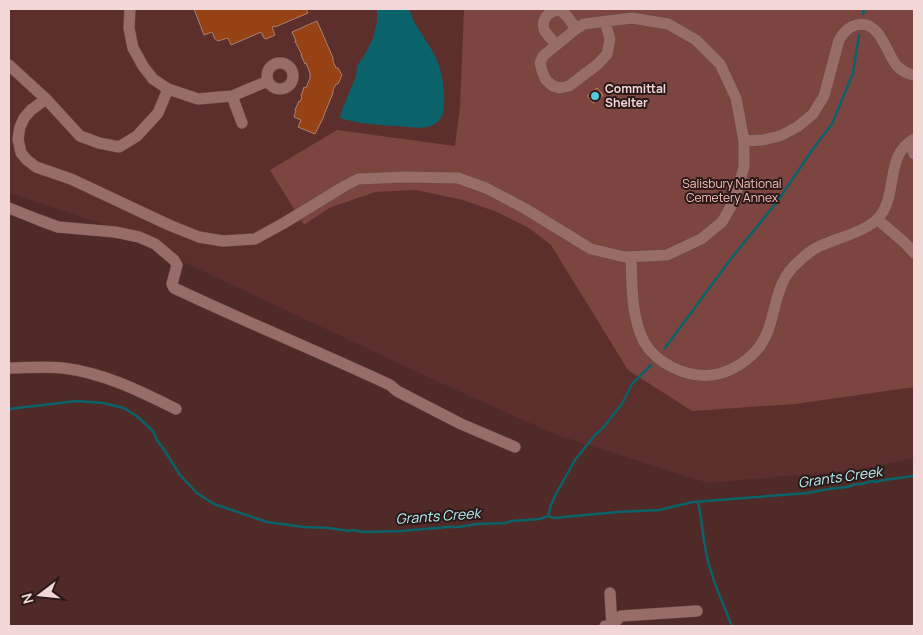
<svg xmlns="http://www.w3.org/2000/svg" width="923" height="635" font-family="Manrope,sans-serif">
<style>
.built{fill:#5d2f2c}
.green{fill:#7d4540}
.water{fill:#0a636b}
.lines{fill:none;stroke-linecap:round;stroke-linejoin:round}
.stream{stroke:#0a636b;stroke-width:2.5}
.building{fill:#964214;stroke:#aa816f}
.minor-casing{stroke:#694846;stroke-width:12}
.minor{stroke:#986c67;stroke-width:11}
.poi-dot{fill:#52cbd9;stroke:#2a1917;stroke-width:2}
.labels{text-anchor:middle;stroke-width:4;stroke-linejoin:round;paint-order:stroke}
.poi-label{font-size:12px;font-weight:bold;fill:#f1d7d5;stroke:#2a1917;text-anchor:start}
.park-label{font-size:12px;fill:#f7c2bc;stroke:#2a1917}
.water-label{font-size:14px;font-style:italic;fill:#b4f1f8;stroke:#2a1917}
</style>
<rect width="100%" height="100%" fill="#502a27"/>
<path class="built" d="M9,9h905v449l-59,12 -147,13 -151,-48 -101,-45 -356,-167 -91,-30z"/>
<path class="green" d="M464,9h450v378l-119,17 -103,7 -64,-41 -77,-125 -22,-17 -32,-16 -34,-12 -47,-10 -41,2 -46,16 -25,17 -34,-55 67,-40 118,16 5,-39z"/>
<path class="water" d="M377,9h32c6,20 22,35 29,54 5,12 9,40 4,53 -2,5 -9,10 -15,11 -9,2 -24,-1 -34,-1 -18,-1 -36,-3 -53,-8l2,-8 14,-34 1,-10 7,-10 9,-18 4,-16z"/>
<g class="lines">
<path class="stream" d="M863,14l1,-5
M665,348l68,-92 44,-54 38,-56 17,-22 21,-51 6,-38
M9,409l68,-8 26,2 21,5 14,9 15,14 4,9 8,11 15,24 17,18 17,11 53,18 37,5 25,1 20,3 4,-1 10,2 38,-1 47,-4h10l19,-3 29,-1 5,-2 29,-2 8,-3 6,2 10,-1 54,-5 41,-2 34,-8 114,-9 22,-4 18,-2 9,-3h6l10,-3 3,1 9,-2 30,-4
M698,502c5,22 5,45 12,66 5,19 14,37 21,56v2
M548,516l3,-11 5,-11 19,-34 20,-25 8,-7 19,-24 10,-20 19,-19"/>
</g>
<path class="building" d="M194,9h112l2,4 -33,14v-1l-3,1 3,8 -9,4 -2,-1 -3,-6 -30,13 -3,-7 -10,3 -3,-2 -3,-7 -8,3z
M317,21l16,37v3l3,7h2l4,7 -4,9h-2l-3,6v3l-9,22v1l-9,18 -17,-7 3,-7 -7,-3 2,-7h-1l4,-9 1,1 2,-5 -1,-1 3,-9 2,1 4,-10v-5l-4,-10 -1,1 -4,-9h1l-7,-14h1l-4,-9z
M597,88l6,7 -10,8 -6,-7z"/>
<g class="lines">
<defs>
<path id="minor" d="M130,9l-1,19 4,20 10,18 10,13 15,10
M556,44c-7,-8 -18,-15 -10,-27 4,-5 8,-7 14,-7l7,6 9,13
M267 76a13 13 0 1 1 26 0a13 13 0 1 1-26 0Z
M9,65l37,34 34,37 19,7 20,4 18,-11 21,-23 10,-24 30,10 34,-3 36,-15
M232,96l10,27
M46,99l-15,11 -7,8 -4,9 -2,12 3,14 6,7 9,7 35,12 98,46 30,12 24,4 32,-2 29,-16 59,-36 15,-8 46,-2 54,1 28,10 38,20 67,41 34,8 42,-2 34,-16 21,-17 12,-21 10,-34v-26l-8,-43 -16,-34 -24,-24 -28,-16 -36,-6 -48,6 -8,5 -33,27 -3,7 2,8 4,9 7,6 7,2 9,-2 29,-22 9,-10 3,-15 -5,-17
M744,141l19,-1 17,-4 17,-9 16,-13 11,-18 15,-56c4,-7 9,-13 17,-15 24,-6 30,28 41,41 5,5 11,8 17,9
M909,142l5,12
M9,208l30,12 19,7 57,5 24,5 16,7 19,16 3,5 -5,19 2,4c72,34 145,64 216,97l7,6 64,33 54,23
M877,219l28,24 9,10
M631,257c1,28 0,59 13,85 13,22 43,36 68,33 18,-2 38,-15 48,-29 17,-24 12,-57 33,-79 8,-8 17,-17 27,-21 17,-8 49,-15 60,-30 18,-23 5,-61 34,-77
M9,368c17,0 37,-2 54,0 41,5 77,23 113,41
M610,593l2,33
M605,626l7,-1 9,-9 76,-5"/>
</defs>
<use href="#minor" class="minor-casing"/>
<use href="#minor" class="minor"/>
</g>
<circle class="poi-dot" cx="595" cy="96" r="5"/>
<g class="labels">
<g class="poi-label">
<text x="605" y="93">Committal<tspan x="605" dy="14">Shelter</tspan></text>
</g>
<g class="park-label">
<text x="732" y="188">Salisbury National<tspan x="732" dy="14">Cemetery Annex</tspan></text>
</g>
<g class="water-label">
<text transform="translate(840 477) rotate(-8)" y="5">Grants Creek</text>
<text transform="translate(438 516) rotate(-4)" y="5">Grants Creek</text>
</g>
</g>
<rect width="923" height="635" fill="none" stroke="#f1d7d5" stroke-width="20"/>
<g transform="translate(40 595) rotate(254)" stroke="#2a1917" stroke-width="4" paint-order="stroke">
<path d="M0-4L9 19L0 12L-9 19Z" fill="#f1d7d5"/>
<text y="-8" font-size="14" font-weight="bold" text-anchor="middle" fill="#f1d7d5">N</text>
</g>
</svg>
